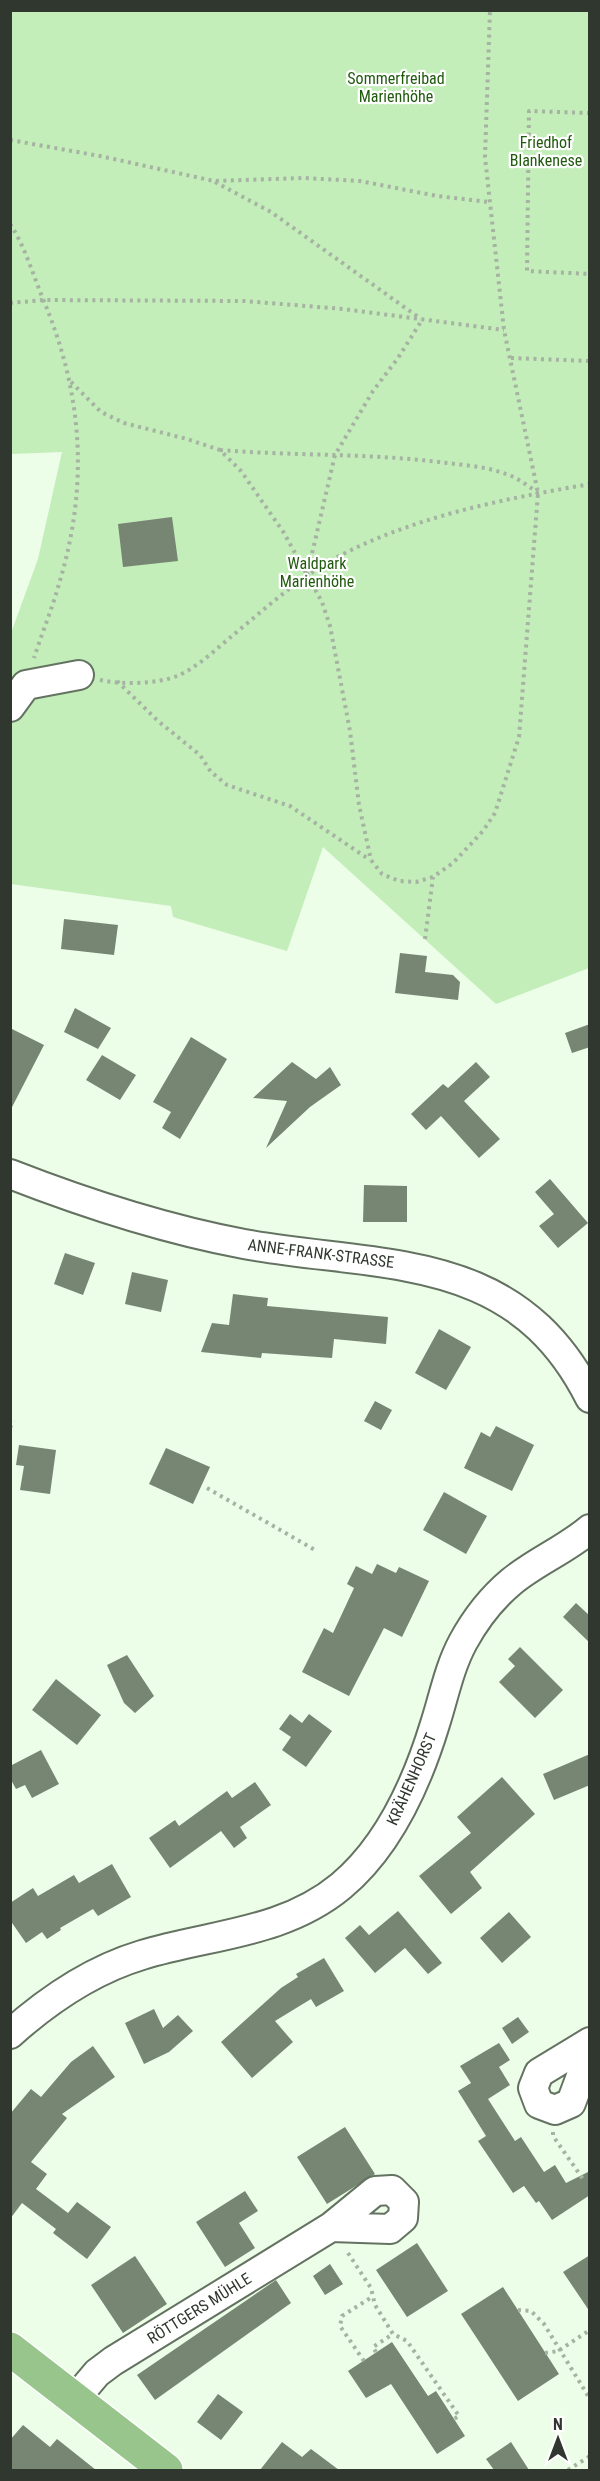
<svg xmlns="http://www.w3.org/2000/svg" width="600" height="2481" font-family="'Roboto Condensed',sans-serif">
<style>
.green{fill:#c3edb9}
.building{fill:#778673}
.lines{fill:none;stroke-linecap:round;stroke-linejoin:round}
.minor-casing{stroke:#647361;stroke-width:32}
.major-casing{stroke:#fff;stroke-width:36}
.path{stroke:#a6b3a3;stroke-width:4;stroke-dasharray:3 4.5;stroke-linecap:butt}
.minor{stroke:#fff;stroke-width:28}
.major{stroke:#97c58b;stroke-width:33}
.labels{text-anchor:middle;stroke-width:4.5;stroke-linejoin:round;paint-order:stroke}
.park-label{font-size:16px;fill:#205a0e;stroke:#fff}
.street-label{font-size:16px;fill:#30372f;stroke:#fff}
</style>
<rect width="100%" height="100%" fill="#ecfde8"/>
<path class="green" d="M11,11h578v957l-93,36 -173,-157 -36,104 -114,-34 -2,-11 -160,-22v-251l27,-74 24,-107 -51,2z"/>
<path class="building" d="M172,517l6,44 -55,6 -5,-43z
M64,919l54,6 -4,30 -53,-6z
M400,953l27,3 -2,16 28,3 7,7 -2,18 -63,-7z
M75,1008l36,20 -13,21 -34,-17z
M590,1024v23l-18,6 -7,-20z
M10,1028l34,17 -34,66z
M191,1037l36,22 -47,80 -18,-11 9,-16 -18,-10z
M102,1055l34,20 -16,25 -34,-20z
M292,1062l24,17 14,-12 11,18 -31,22 -44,41 21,-47 -34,-3z
M476,1062l14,15 -26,24 36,38 -21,19 -38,-42 -15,14 -15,-16 32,-30 5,4z
M550,1179l38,44 -30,25 -19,-22 15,-12 -19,-22z
M364,1185l43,1v36h-44z
M65,1253l30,10 -12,32 -29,-11z
M132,1272l36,8 -7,32 -36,-8z
M233,1294l35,4 -1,8 121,11 -2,27 -52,-5 -2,19 -70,-5 -1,5 -60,-6 11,-29 17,2z
M439,1329l32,18 -25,43 -31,-17z
M375,1401l17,9 -11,20 -17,-9z
M496,1426l38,19 -22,46 -48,-23 17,-36 9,5z
M19,1445l37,5 -6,44 -30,-4 4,-24 -8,-1z
M166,1448l44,19 -17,37 -44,-20z
M444,1492l43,24 -21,38 -43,-24z
M377,1564l19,9 3,-6 30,14 -27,56 -18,-9 -35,68 -47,-24 22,-44 9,5 21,-45 -7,-4 9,-18 16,8z
M576,1603l14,13v27l-27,-26z
M520,1647l43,43 -28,28 -36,-36 16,-16 -7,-7z
M127,1655l27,41 -19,17 -11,-10 -17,-38z
M56,1679l45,36 -24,30 -45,-35z
M290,1714l12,9 7,-9 23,17 -26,36 -24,-17 9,-13 -12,-8z
M41,1750l18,34 -27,14 -7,-13 -9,4 -6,-11v-12z
M590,1754v31l-36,15 -11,-26z
M502,1777l33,37 -65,58 12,16 -31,26 -32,-38 52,-43 -14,-16z
M255,1782l16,23 -31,22 7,11 -13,10 -13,-17 -51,37 -21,-30 26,-18 4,6 48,-35 5,7z
M112,1864l19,33 -33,19 -5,-7 -33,19 1,2 -14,9 -5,-7 -16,11 -16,-23v-17l23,-15 5,8 36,-21 5,8z
M398,1911l44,52 -14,11 -23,-26 -30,25 -30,-35 15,-13 9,10z
M509,1912l22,25 -29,26 -22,-25z
M324,1958l20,33 -28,16 -5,-8 -36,22 18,21 -41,36 -31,-36 60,-54 17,-11 -2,-3z
M154,2009l9,19 15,-13 15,16 -24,21 -25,12 -19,-41z
M518,2017l11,15 -17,12 -10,-16z
M499,2043l11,17 -11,7 11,18 -22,14 27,42 6,-4 23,35 11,-7 11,18 24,-12v24l-38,25 -13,-19 -3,2 -12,-17 -11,7 -35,-52 8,-5 -28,-45 13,-8 -11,-17z
M93,2046l22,31 -53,37 5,4 -36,44 16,12 -11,15 32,24 9,-11 34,25 -24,32 -34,-26 3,-4 -34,-26 -12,16v-105l21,-25 10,8 30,-35z
M345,2127l30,47 -48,30 -30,-47z
M245,2191l13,20 -19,12 16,25 -30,19 -29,-45z
M417,2243l31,48 -41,26 -31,-47z
M590,2255v57l-27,-40z
M135,2256l32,48 -44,29 -32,-48z
M330,2264l13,20 -18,11 -12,-19z
M276,2280l15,23 -136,97 -18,-25z
M503,2287l56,87 -41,27 -57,-87z
M392,2342l36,54 8,-5 29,45 -28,18 -46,-70 -25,14 -18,-27z
M218,2394l25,18 -22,28 -24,-18z
M23,2425l27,22 7,-8 39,31h-86v-30z
M282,2442l20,15 9,-8 28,21h-79z
M511,2442l18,28h-35l-8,-11z"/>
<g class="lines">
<defs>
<path id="minor" d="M10,707l16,-22 53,-10
M10,1174c77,30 154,55 234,70 138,25 271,5 346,154
M10,2034c38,-34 82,-64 132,-79 68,-21 141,-21 199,-69 48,-40 76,-103 94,-162 9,-28 14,-56 28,-82 12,-22 29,-44 48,-60 24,-20 54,-32 79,-53
M590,2042l-51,31 -6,15 6,16 16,6 16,-7 19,-51
M75,2399l22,-26 16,-12 218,-134 44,-36 17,-1 12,12 -1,16 -13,11 -59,-2"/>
<path id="major" d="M10,2349l156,121"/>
</defs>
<use href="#minor" class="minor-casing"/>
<use href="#major" class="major-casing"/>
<path class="path" d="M590,113l-61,-2 -2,160 63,3
M10,140l90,16 114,25 90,-3 56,3 77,15 52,6
M215,182l56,30 150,107
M10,224c15,22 23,51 33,75 40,95 46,186 16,285 -7,25 -17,49 -25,74
M10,303l34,-3 200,1 99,8 161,21
M511,358l79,3
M71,382l30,30 23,11 63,16 33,11 21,21 43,62 38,69 8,24 20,105 9,74 12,55 11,14 17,7 17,1 17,-5 20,-14 30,-32 12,-18 24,-76 19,-244 -34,-163 -19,-173 5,-147
M220,450c73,6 146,3 219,12 22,3 46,4 67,12 12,4 22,12 32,19
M307,575l28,-120 38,-64 25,-33 24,-38
M100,680c23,5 56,4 77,-4 20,-8 39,-27 55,-40 35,-29 69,-60 109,-81 79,-40 163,-56 249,-71
M117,681l41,40 42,34 11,17 16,13 63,21 80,54
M425,939l8,-62
M10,1428l3,-7
M207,1488l108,62
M10,1495h1
M553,2132v4l30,43
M348,2253l23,35 4,17 18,29 14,7 52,75 -5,3
M518,2310l13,1 13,13 46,75
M376,2352l-3,-5 20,-13
M545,2353l13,-2 32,-21
M364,2361l-24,-35 2,-10 30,-19
M568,2470l22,-14"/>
<use href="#minor" class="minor"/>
<use href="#major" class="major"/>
</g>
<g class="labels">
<g class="park-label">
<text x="396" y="84">Sommerfreibad<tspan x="396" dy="18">Marienhöhe</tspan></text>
<text x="546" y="148">Friedhof<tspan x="546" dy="18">Blankenese</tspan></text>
<text x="317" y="569">Waldpark<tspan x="317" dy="18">Marienhöhe</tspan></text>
</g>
<g class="street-label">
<text transform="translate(321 1253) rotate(7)" y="6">ANNE-FRANK-STRASSE</text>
<text transform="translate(411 1779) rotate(-66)" y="6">KRÄHENHORST</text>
<text transform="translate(199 2308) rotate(-32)" y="6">RÖTTGERS MÜHLE</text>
</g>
</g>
<rect width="600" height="2481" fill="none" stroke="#30372f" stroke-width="24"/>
<g transform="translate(558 2439)" stroke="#ffffff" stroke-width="4.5" paint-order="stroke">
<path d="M0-4.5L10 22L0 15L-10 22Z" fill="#30372f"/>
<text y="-9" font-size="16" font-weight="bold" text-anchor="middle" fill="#30372f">N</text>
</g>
</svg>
